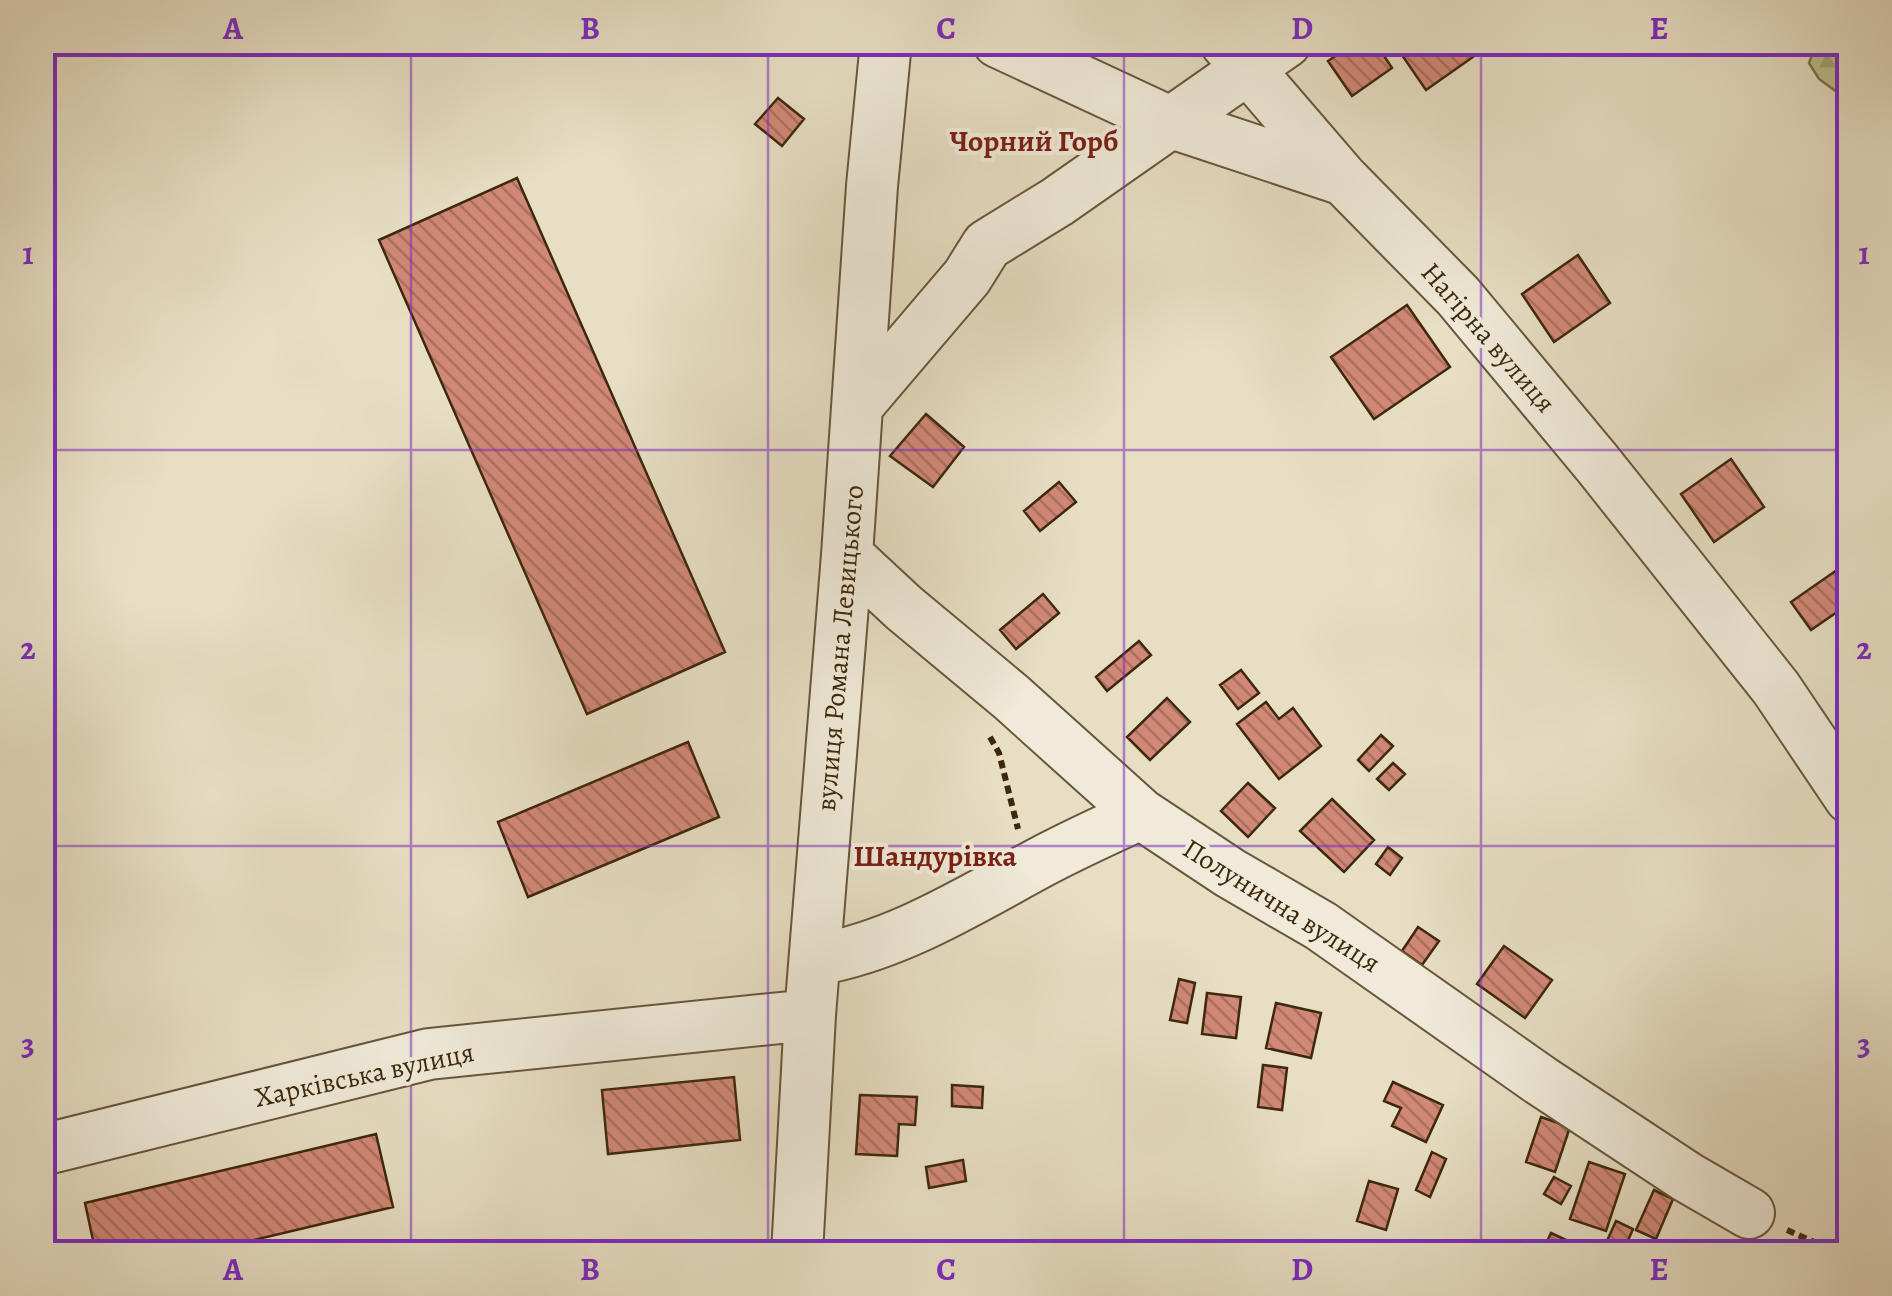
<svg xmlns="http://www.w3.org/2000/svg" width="1892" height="1296" font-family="Alegreya,serif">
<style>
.forest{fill:url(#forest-firs);stroke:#7e744e;stroke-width:2.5}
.building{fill:url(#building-back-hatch);stroke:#3d280c;stroke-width:2.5}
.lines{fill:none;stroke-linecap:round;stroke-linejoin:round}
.minor-casing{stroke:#68563a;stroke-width:54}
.path{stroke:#3d280c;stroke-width:6;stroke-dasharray:8 5;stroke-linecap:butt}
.minor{stroke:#efead9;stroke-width:50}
.grid{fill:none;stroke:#7b2cbf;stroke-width:2.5;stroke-opacity:0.55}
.labels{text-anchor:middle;stroke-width:8;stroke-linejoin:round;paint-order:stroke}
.street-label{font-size:28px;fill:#3d280c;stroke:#efead9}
.neighbourhood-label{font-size:30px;font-weight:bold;fill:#7a1f14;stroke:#efead9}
.neatline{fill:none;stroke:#7b2cbf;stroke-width:4}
.grid-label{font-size:32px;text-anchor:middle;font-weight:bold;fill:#7b2cbf}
</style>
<defs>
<pattern id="forest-firs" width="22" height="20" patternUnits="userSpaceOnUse" patternTransform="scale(2.5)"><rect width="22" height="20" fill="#bebf8f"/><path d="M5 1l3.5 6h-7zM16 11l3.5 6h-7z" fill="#a4a47a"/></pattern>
<pattern id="building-back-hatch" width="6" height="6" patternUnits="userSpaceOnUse" patternTransform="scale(2.5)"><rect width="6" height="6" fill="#d18877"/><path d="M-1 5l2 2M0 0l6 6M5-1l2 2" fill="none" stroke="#ab6f60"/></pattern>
</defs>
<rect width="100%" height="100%" fill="#e7dec4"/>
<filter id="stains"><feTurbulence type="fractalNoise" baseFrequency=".002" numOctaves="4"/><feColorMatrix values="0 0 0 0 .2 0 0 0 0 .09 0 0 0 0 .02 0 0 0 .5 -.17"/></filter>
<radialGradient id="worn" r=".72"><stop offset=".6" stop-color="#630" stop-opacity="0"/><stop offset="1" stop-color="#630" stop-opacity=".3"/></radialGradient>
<path class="forest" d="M1816,43h33v58l-30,-22 -10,-16z"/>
<path class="building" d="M1356,42h19l17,26 -40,28 -24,-35z
M1393,42h80l7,10 -54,38z
M778,98l26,21 -22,27 -27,-22z
M517,178l208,474 -138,62 -208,-474z
M1578,255l32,48 -56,39 -32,-48z
M1407,305l43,62 -76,52 -43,-62z
M926,414l38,33 -31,40 -43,-31z
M1731,459l33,48 -50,35 -33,-48z
M1059,482l17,20 -36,29 -16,-20z
M1837,570l13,18v15l-39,27 -20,-28z
M1043,594l16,19 -43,36 -16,-19z
M1139,641l12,14 -44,36 -11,-14z
M1241,670l18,23 -21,16 -18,-24z
M1167,698l23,24 -40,38 -23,-23z
M1266,702l13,17 14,-11 28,38 -42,33 -42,-55z
M1381,735l12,11 -24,25 -11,-11z
M688,742l31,75 -191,80 -30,-75z
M1393,763l12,11 -16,16 -12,-11z
M1248,783l27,25 -27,29 -27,-26z
M1332,799l42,41 -30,32 -44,-41z
M1388,847l14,11 -12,17 -14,-11z
M1418,927l21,14 -17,24 -20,-14z
M1504,946l48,34 -27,38 -48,-34z
M1179,979l16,4 -8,40 -17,-3z
M1207,993l34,4 -5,41 -34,-4z
M1276,1003l45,10 -10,45 -45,-10z
M1263,1065l24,3 -5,42 -24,-3z
M734,1077l6,63 -132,14 -6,-64z
M1393,1082l50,23 -17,37 -34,-16 9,-18 -17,-7z
M952,1085l31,2 -1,21 -30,-2z
M860,1095l57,2 -2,28 -16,-1 -2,32 -41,-2z
M1541,1117l29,10 -15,45 -29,-10z
M376,1134l17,73 -198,47h-99l-11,-51z
M1432,1152l14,7 -16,38 -14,-7z
M963,1160l3,21 -37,7 -3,-21z
M1589,1162l36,12 -19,57 -36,-12z
M1554,1177l17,9 -10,18 -17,-10z
M1369,1181l29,8 -12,41 -29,-9z
M1654,1190l19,9 -17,40 -20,-9z
M1616,1221l17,8 -11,25h-17l-3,-2z
M1551,1233l45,21h-55z"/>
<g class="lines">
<defs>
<path id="minor" d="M998,42l174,81 172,57 114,116 139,167 179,225 74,110
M1225,42l118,137
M858,405l109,-128 20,-32 70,-43 229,-160
M847,555l57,53 107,89 130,117 89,59 91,53 219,154 147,97 62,36
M815,960c83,-14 155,-60 228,-99 32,-17 65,-32 98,-47
M42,1150l387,-96 381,-39
M797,1254l13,-239 37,-460 25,-369 14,-144"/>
</defs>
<use href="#minor" class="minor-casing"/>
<path class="path" d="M990,737l9,16 19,76
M1787,1230l54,24"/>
<use href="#minor" class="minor"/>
</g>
<path class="grid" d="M411,42v1212M768,42v1212M1124,42v1212M1481,42v1212M42,450h1808M42,846h1808"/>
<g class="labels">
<g class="street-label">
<text transform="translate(1489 337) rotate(49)" y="10">Нагірна вулиця</text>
<text transform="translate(839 648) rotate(-85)" y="10">вулиця Романа Левицького</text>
<text transform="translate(1282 905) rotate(32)" y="10">Полунична вулиця</text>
<text transform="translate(364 1074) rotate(-12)" y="10">Харківська вулиця</text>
</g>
<g class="neighbourhood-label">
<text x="1034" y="151">Чорний Горб</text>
<text x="935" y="866">Шандурівка</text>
</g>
</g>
<rect width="1892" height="1296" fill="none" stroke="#e7dec4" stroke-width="110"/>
<rect x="55" y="55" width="1782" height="1186" class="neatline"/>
<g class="grid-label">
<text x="233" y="39">A</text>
<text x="590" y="39">B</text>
<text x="946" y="39">C</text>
<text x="1302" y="39">D</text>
<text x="1659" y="39">E</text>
<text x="28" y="264">1</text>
<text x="1864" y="264">1</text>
<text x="28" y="659">2</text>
<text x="1864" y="659">2</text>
<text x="28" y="1055">3</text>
<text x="1864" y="1055">3</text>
<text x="233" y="1280">A</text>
<text x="590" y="1280">B</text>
<text x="946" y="1280">C</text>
<text x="1302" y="1280">D</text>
<text x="1659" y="1280">E</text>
</g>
<rect width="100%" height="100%" filter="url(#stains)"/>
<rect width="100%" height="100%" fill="url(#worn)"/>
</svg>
